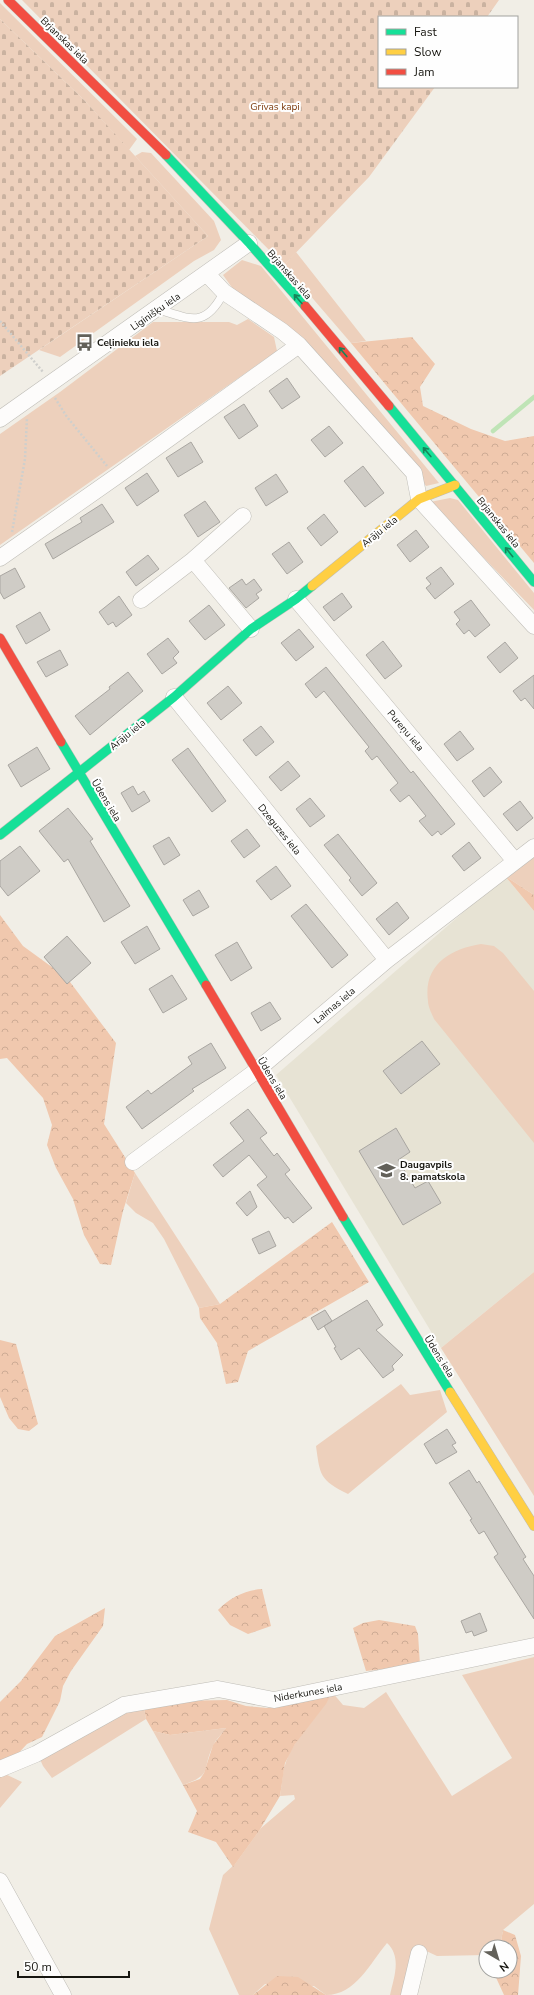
<svg xmlns="http://www.w3.org/2000/svg" width="534" height="1995" font-family="'Nunito Sans',sans-serif">
<style>
.built{fill:#e7e3d4}
.grass{fill:#edd0bc}
.forest{fill:url(#forest-crowns)}
.cemetery{fill:url(#cemetery-stones)}
.lines{fill:none;stroke-linecap:round;stroke-linejoin:round}
.stream{stroke:#bfe4b6;stroke-width:4.5}
.building{fill:#cfccc6;stroke:#a9a6a1}
.lane-casing{stroke:#bfbdb7;stroke-width:9}
.street-casing{stroke:#bfbdb7;stroke-width:17}
.fast-casing{stroke:#bfbdb7;stroke-width:10}
.slow-casing{stroke:#bfbdb7;stroke-width:10}
.jam-casing{stroke:#bfbdb7;stroke-width:10}
.path{stroke:#cfcfcc;stroke-width:2.5;stroke-dasharray:2 2;stroke-linecap:butt}
.lane{stroke:#fdfcfb;stroke-width:8}
.street{stroke:#fdfcfb;stroke-width:16}
.fast{stroke:#16e098;stroke-width:9}
.slow{stroke:#ffcf43;stroke-width:9}
.jam{stroke:#f24e42;stroke-width:9}
.oneway{stroke:#16855a}
.labels{text-anchor:middle;stroke-width:4;stroke-linejoin:round;paint-order:stroke}
.street-label{font-size:10px;fill:#16150f;stroke:#fefefe}
.park-label{font-size:10px;fill:#7e3d10;stroke:#fefefe}
.poi-label{font-size:10px;font-weight:bold;fill:#16150f;stroke:#fefefe;text-anchor:start}
</style>
<defs>
<pattern id="forest-crowns" width="20" height="18" patternUnits="userSpaceOnUse"><rect width="20" height="18" fill="#f0c8ae"/><path d="M2 6a3 3 0 1 1 6 0M12 15a3 3 0 1 1 6 0" fill="none" stroke="#cdab94"/></pattern>
<pattern id="cemetery-stones" width="16" height="16" patternUnits="userSpaceOnUse"><rect width="16" height="16" fill="#edd0bc"/><path d="M2 7V4a2 2 0 0 1 4 0v3zM10 15v-3a2 2 0 0 1 4 0v3z" fill="#cab2a0"/></pattern>
</defs>
<rect width="100%" height="100%" fill="#f1eee6"/>
<path class="built" d="M505,876l29,35v361l-93,76 -165,-273z"/>
<path class="grass" d="M0,3l137,136 -8,11 -45,-50 -84,-81z
M142,152l9,1 63,68 7,19 -7,10 -20,11 -134,96 -21,-7 169,-114 -73,-80z
M296,252l70,89 -15,2 -67,-78z
M242,260l19,6 178,217 -13,3 -77,-95 -116,-102 -10,-14z
M248,319l26,18 3,14 -277,194v-111l60,-42 93,-70h76l8,3z
M450,498l8,2 76,93v17l-104,-108z
M534,856v39l-29,-19z
M481,944l13,2 9,7 31,38v152l-100,-124c-2,-5 -6,-12 -6,-18 -5,-36 22,-52 53,-57z
M135,1173l85,131 -21,4 -35,-69 -11,-16 -17,-10 -10,-10z
M534,1272v224l-93,-148z
M401,1384l9,11 30,-5 7,22 -99,82c-28,-14 -28,-18 -32,-48z
M534,1657v247l-31,26 -3,17h-14v8l-49,1 -15,-7 -20,46h-12c4,-18 12,-38 -3,-52 -17,20 -31,52 -61,52l-12,-9 -49,-2 -12,11h-14l-30,-66 14,-54 12,-11 26,-36 34,-29 -1,-4 -14,1c2,-10 2,-23 6,-34 9,-26 33,-45 46,-70l11,13 21,3 22,-16 66,104 60,-38 -50,-83z
M144,1708l2,11 -94,59 -9,-12 -4,-9 77,-43z
M226,1728c-4,6 -10,11 -13,18 -12,24 1,28 -30,39l-30,-54 17,4z
M1,1772l21,10 -22,26v-35z"/>
<path class="forest" d="M412,337l23,27 -15,23 3,19 48,23 34,12 29,-5v127l-183,-220z
M505,876l29,19v16z
M0,915l23,31 44,32 49,65 -12,81 31,49 -12,38 -12,54 -11,-1 -16,-29 -11,-36 -17,-31 -9,-23 5,-20 -9,-27 -36,-40 -7,1z
M332,1222l37,60 -121,69 -10,31 -12,2 -9,-41 -17,-25 -1,-10 21,-4z
M0,1340l16,4 22,80 -9,7 -11,-2 -9,-11 -9,-21z
M262,1589l9,37 -23,8 -18,-9 -12,-15c12,-13 28,-20 44,-21z
M105,1608l-2,18 -32,45 -8,15 -3,15 -18,36 -15,7 -27,29v-71l21,-21 34,-45z
M379,1620l36,6 3,8 2,31 -54,6 -13,-43 10,-5z
M332,1692l-6,12 -31,40 -10,19 -5,33 -21,35 -26,36 -17,-25 -28,-10 9,-21 -14,-26 17,-6 4,-6 9,-28 13,-17 -56,7 -17,-4 -7,-12 -2,-11 32,-7 51,-1 19,6 21,2z
M503,1930l12,5 6,21 -3,39h-14l-11,-24h17v-24h-10z
M277,1976l21,1 28,18h-73z"/>
<path class="cemetery" d="M22,0h477l-12,17h-108v70h56l-66,90 -85,88z
M0,19l84,81 124,136 -208,140z"/>
<g class="lines">
<path class="stream" d="M493,431l41,-34"/>
</g>
<path class="building" d="M287,378l13,19 -18,12 -13,-18z
M244,404l14,22 -19,13 -15,-22z
M329,426l14,17 -18,14 -14,-17z
M191,442l12,20 -25,15 -12,-19z
M363,466l21,27 -19,14 -21,-26z
M147,473l12,18 -22,15 -12,-18z
M276,474l12,18 -22,14 -11,-18z
M205,501l15,21 -22,15 -14,-22z
M102,504l12,18 -61,37 -8,-15 37,-22 -2,-4z
M324,514l14,18 -17,14 -14,-18z
M416,530l13,17 -19,15 -13,-17z
M289,542l14,20 -16,12 -15,-20z
M148,555l11,14 -23,17 -10,-14z
M441,567l13,17 -19,15 -9,-11 5,-4 -5,-6z
M15,568l10,19 -21,12 -4,-7v-16z
M242,579l4,6 8,-6 8,11 -6,4 3,4 -13,10 -17,-20z
M342,593l10,14 -18,14 -11,-14z
M119,596l13,19 -16,12 -3,-5 -5,3 -9,-13z
M471,600l19,25 -15,12 -6,-7 -5,4 -8,-10 4,-4 -6,-8z
M209,605l16,20 -20,15 -16,-19z
M40,612l10,18 -24,14 -10,-18z
M299,629l15,18 -18,14 -15,-18z
M168,638l11,14 -6,6 4,5 -15,11 -15,-20z
M383,641l19,25 -17,13 -19,-24z
M505,642l13,16 -18,15 -13,-16z
M60,650l8,15 -22,12 -9,-15z
M326,667l85,106 2,-2 42,53 -14,11 -3,-4 -6,5 -13,-15 7,-5 -17,-21 -9,7 -10,-12 8,-7 -21,-27 -5,4 -7,-9 4,-4 -45,-56 -8,7 -11,-14z
M128,672l15,19 -53,44 -15,-19 35,-27 -1,-2z
M534,675v34l-9,-11 -4,3 -8,-10z
M228,686l14,17 -21,17 -14,-17z
M261,726l13,16 -18,14 -13,-16z
M460,731l14,18 -17,12 -13,-17z
M37,747l13,22 -29,18 -13,-22z
M188,748l38,53 -14,11 -40,-52z
M288,761l12,15 -19,15 -12,-14z
M490,767l12,15 -18,15 -12,-16z
M133,786l5,9 6,-4 6,10 -18,11 -11,-19z
M310,798l15,18 -15,11 -14,-18z
M520,801l13,17 -16,13 -14,-17z
M68,808l25,31 -3,2 40,65 -26,16 -36,-63 -4,3 -25,-31z
M247,829l13,17 -16,12 -13,-17z
M338,834l39,49 -15,13 -13,-16 2,-2 -27,-33z
M169,837l11,18 -16,10 -11,-19z
M469,842l12,16 -17,13 -12,-15z
M20,846l20,25 -32,25 -8,-10v-25z
M276,866l15,20 -20,14 -15,-19z
M199,890l10,17 -16,9 -10,-16z
M397,902l12,16 -20,17 -13,-16z
M306,904l42,51 -16,13 -41,-52z
M147,926l13,23 -25,15 -14,-22z
M67,936l24,27 -24,21 -23,-27z
M237,942l15,26 -21,13 -16,-26z
M172,975l15,24 -24,14 -14,-24z
M270,1002l11,17 -20,12 -10,-18z
M422,1041l18,23 -39,30 -18,-23z
M211,1043l15,25 -34,21 2,2 -52,38 -16,-22 22,-17 3,4 41,-30 -4,-7z
M248,1109l19,24 -7,5 14,18 3,-3 13,17 -5,4 27,34 -19,15 -5,-6 -3,2 -28,-34 10,-8 -18,-22 -26,22 -10,-12 31,-24 -14,-18z
M396,1128l14,24 -12,8 17,28 13,-7 13,22 -38,22 -44,-74z
M250,1191l7,16 -10,9 -11,-13z
M269,1231l7,15 -17,8 -7,-15z
M367,1300l16,25 -7,5 27,25 -11,11 2,4 -11,8 -24,-30 -18,12 -7,-12 2,-1 -12,-21z
M325,1310l7,11 -14,9 -7,-12z
M447,1429l9,14 -4,2 5,7 -21,12 -12,-20z
M469,1470l8,13 2,-2 47,76 -3,2 11,17v43l-40,-62 4,-3 -14,-23 -5,3 -9,-14 2,-1 -23,-36z
M480,1613l7,18 -13,5 -2,-5 -6,2 -5,-12z"/>
<g class="lines">
<defs>
<path id="lane" d="M157,309c34,10 48,20 67,-17"/>
<path id="street" d="M207,274l17,18 58,39 17,14 115,128 5,26 115,127
M0,419l249,-176
M243,516l-50,44 58,69
M0,558l117,-82 182,-131
M296,599l219,262
M141,600l52,-40
M174,697l213,263
M133,1162l123,-91 131,-111 147,-113
M0,1769l36,-15 88,-49 94,-16 56,11 260,-54
M0,1881l63,114
M409,1995l10,-42"/>
<path id="fast" d="M166,155l84,89 55,62
M389,406l145,176
M61,742l145,243
M0,835l174,-138 77,-68 45,-30 16,-13
M343,1217l107,175"/>
<path id="slow" d="M312,586l107,-87 36,-14
M450,1392l84,134"/>
<path id="jam" d="M8,0l158,155
M305,306l84,100
M0,638l61,104
M206,985l137,232"/>
</defs>
<use href="#lane" class="lane-casing"/>
<use href="#street" class="street-casing"/>
<use href="#fast" class="fast-casing"/>
<use href="#slow" class="slow-casing"/>
<use href="#jam" class="jam-casing"/>
<path class="path" d="M0,321l43,51
M55,398l12,19 40,49
M12,532l13,-73 2,-41"/>
<use href="#lane" class="lane"/>
<use href="#street" class="street"/>
<use href="#fast" class="fast"/>
<use href="#slow" class="slow"/>
<use href="#jam" class="jam"/>
</g>
<defs><path id="oneway-shaft" d="M-6 0H5M1.5-3L5.5 0L1.5 3" fill="none" stroke-width="1.6" stroke-linecap="round" stroke-linejoin="round"/></defs>
<g class="oneway">
<use href="#oneway-shaft" transform="translate(298 299) rotate(-131)"/>
<use href="#oneway-shaft" transform="translate(343 352) rotate(-130)"/>
<use href="#oneway-shaft" transform="translate(427 452) rotate(-130)"/>
<use href="#oneway-shaft" transform="translate(509 552) rotate(-129)"/>
</g>
<defs>
<symbol id="bus-bare" viewBox="-9 -9 18 18"><path d="M-5-6H5V4H4V6H2V4H-2V6H-4V4H-5ZM-3.5-4V0h7V-4ZM-3.5 1.2v1.5H-2V1.2ZM2 1.2v1.5H3.5V1.2Z" fill="#63615a" stroke="#fefefe" stroke-width="2.5" paint-order="stroke"/></symbol>
<symbol id="school-bare" viewBox="-9 -9 18 18"><path d="M0-5L7-2L0 1L-7-2ZM-4 1L0 2.5L4 1V4Q0 6-4 4Z" fill="#63615a" stroke="#fefefe" stroke-width="2.5" paint-order="stroke"/></symbol>
</defs>
<g fill-rule="evenodd">
<use href="#bus-bare" x="72" y="330" width="25" height="25"/>
<use href="#school-bare" x="374" y="1158" width="25" height="25"/>
</g>
<g class="labels">
<g class="street-label">
<text transform="translate(65 40) rotate(44)" y="4">Brjanskas iela</text>
<text transform="translate(290 274) rotate(49)" y="4">Brjanskas iela</text>
<text transform="translate(155 311) rotate(-35)" y="4">Liginišķu iela</text>
<text transform="translate(499 522) rotate(51)" y="4">Brjanskas iela</text>
<text transform="translate(379 531) rotate(-39)" y="4">Arāju iela</text>
<text transform="translate(406 730) rotate(50)" y="4">Pureņu iela</text>
<text transform="translate(127 734) rotate(-39)" y="4">Arāju iela</text>
<text transform="translate(107 800) rotate(59)" y="4">Ūdens iela</text>
<text transform="translate(280 829) rotate(51)" y="4">Dzeguzes iela</text>
<text transform="translate(334 1005) rotate(-40)" y="4">Laimas iela</text>
<text transform="translate(273 1078) rotate(59)" y="4">Ūdens iela</text>
<text transform="translate(440 1356) rotate(58)" y="4">Ūdens iela</text>
<text transform="translate(308 1692) rotate(-10)" y="4">Niderkunes iela</text>
</g>
<g class="park-label">
<text x="275" y="110">Grīvas kapi</text>
</g>
<g class="poi-label">
<text x="97" y="346">Ceļinieku iela</text>
<text x="400" y="1168">Daugavpils<tspan x="400" dy="12">8. pamatskola</tspan></text>
</g>
</g>
<rect x="378" y="16" width="140" height="72" fill="#fefefe" stroke="#a1a19e"/>
<rect x="386" y="29" width="20" height="6" fill="#16e098" stroke="#a1a19e"/>
<text x="414" y="36" font-size="12" fill="#16150f">Fast</text>
<rect x="386" y="49" width="20" height="6" fill="#ffcf43" stroke="#a1a19e"/>
<text x="414" y="56" font-size="12" fill="#16150f">Slow</text>
<rect x="386" y="69" width="20" height="6" fill="#f24e42" stroke="#a1a19e"/>
<text x="414" y="76" font-size="12" fill="#16150f">Jam</text>
<g transform="translate(498 1959) rotate(142)"><circle r="19" fill="#fefefe" stroke="#a1a19e"/>
<path d="M0-3L7 15L0 10L-7 15Z" fill="#63615a"/>
<text y="-6" font-size="11" font-weight="bold" text-anchor="middle" fill="#16150f">N</text>
</g>
<path d="M18 1971v6h111v-6" fill="none" stroke="#16150f" stroke-width="2"/>
<text x="24" y="1971" font-size="12" fill="#16150f" stroke="#fefefe" stroke-width="3" paint-order="stroke">50 m</text>
</svg>
